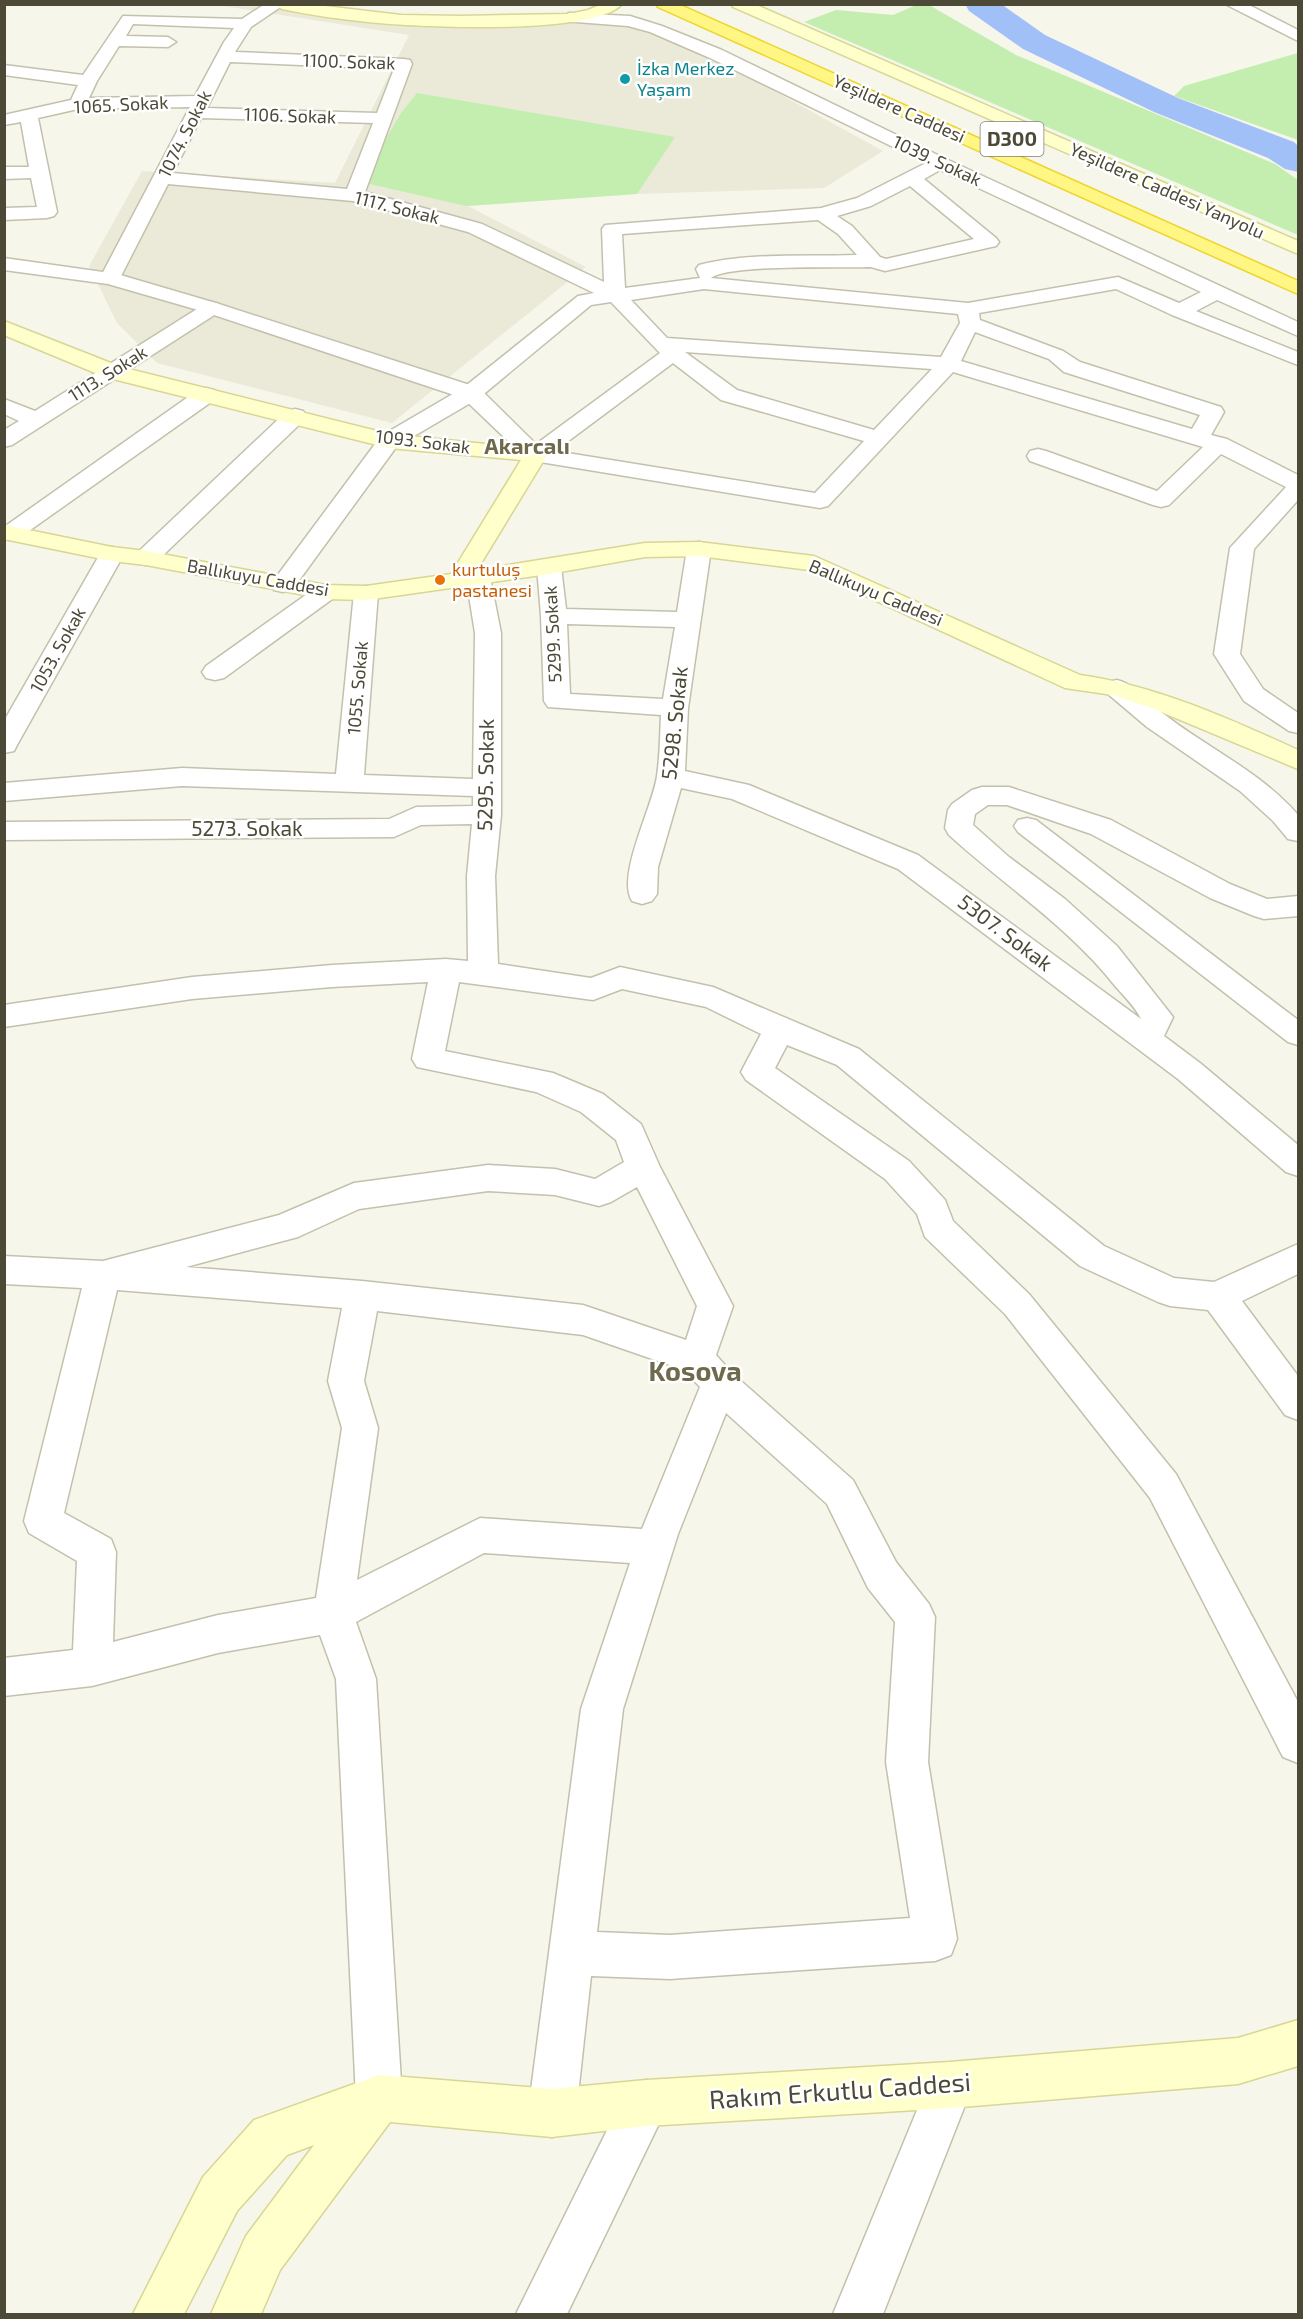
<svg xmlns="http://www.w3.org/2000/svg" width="1303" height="2319" font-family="'Exo 2',sans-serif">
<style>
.residential{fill:#ebead8}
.green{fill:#c3eeb0}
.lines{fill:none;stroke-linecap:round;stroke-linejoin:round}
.river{fill:#a2c0f8;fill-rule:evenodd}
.pedestrian-casing{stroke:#c3c1ac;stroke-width:3}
.minor-casing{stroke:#c3c1ac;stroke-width:3}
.tertiary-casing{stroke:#c3c1ac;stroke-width:3}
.secondary-casing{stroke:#d8d694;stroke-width:3}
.trunk-casing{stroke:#edd52e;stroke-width:3}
.pedestrian{fill:#fff;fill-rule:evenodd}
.minor{fill:#fff;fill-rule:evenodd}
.tertiary{fill:#fff;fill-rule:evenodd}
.secondary{fill:#ffc;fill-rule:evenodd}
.trunk{fill:#fff684;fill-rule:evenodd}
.culture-dot{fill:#0f9aa8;stroke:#fff;stroke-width:2}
.food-dot{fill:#e8710a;stroke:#fff;stroke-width:2}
.labels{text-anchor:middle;stroke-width:5;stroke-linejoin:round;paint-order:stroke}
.far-street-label{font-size:18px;fill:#4c4937;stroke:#fff}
.far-culture-label{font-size:18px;fill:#0d838f;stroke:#fff;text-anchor:start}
.far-food-label{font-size:18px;fill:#c56008;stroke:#fff;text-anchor:start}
.shield{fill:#fff;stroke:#828073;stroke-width:1.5}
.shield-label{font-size:20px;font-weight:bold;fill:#4c4937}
.street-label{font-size:21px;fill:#4c4937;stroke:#fff}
.far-district-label{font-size:22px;font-weight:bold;fill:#706a4d;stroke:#fff}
.near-street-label{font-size:26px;fill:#4c4937;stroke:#fff}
.district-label{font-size:27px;font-weight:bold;fill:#706a4d;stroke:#fff}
</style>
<rect width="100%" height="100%" fill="#f7f6eb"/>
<path class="residential" d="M217,5h52l10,5 125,6 36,5 200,-4 243,134 -59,37 -187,6 -169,12 118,61 -194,156 -235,-60 -40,-40 -28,-57 53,-95 193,12 74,-148z"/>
<path class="green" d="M912,5h17l87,50 259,109 23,16v55l-494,-213 32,-12 57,5 21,-9z
M1298,53v87l-124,-44 10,-10z
M417,93l258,44 -38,57 -171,12 -105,-24 40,-69z"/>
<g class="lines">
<path class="river" d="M965,4h36l44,31 133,63 116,44 4,4v26l-13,-3 -17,-11 -114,-46 -131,-63 -54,-38z"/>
<defs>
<path id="pedestrian" d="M1027,818l9,2 262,200v25l-10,-3 -270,-210 -4,-6 4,-6z"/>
<path id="minor" d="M265,4h20l-34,23 -16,25 169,7 6,1 2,4 -47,128 117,32 122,58 -2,-53 3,-4 216,-17 36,-10 69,-35 -216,-105 -60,-26 -22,-6 -65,-5 -2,-3 8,-5 61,3 32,10 60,24 224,109 352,163v14l-81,-36 -21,11 102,41v13l-126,-50 -56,-26 -137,24 1,7 83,31 17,11 141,45 3,5 -13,23 16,4 71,36v25l-44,49 -14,105 23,35 35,24v20l-9,-2 -45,-30 -30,-47 16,-106 56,-61 -65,-33 -52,51 -8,2 -8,-2 -123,-44 -3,-5 3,-5 8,-2 8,2 111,40 46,-44 -250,-75 -125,134 -8,2 -292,-48 -3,-5 3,-5 132,-97 -49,-51 -20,3 -112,93 -82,48 -105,144 -9,2 -9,-2 -3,-5 3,-5 107,-144 82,-48 115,-92 16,-3 -126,-61 -115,-31 -185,-17 -48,94 -3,4h-14l-3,-4 90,-171 -112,2 -40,9 19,94 -3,4 -7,2 -43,2v-12l33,-1 -6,-29 -27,1v-12h25l-8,-45 -17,3v-10l67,-15 7,-15 -74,-10v-10l79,10 40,-59 119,3zM133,24l101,4 -10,14 -29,54 -106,2 8,-17 22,-35 49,1 8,-5 -8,-5 -42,-1zM230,62l164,7 -17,44 -170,-5zM201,118l172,5 -26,66 -174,-16zM940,170l261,122 -22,11 -61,-26 -150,26 -257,-25c17,-14 132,-10 160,-11l14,4 111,-25 3,-4 -3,-4 -72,-59zM910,186l64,53 -88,20 -6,-2 -28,-31 -15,-10 34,-10zM818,220l20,14 19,21c-52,2 -107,-3 -158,10l-3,4 4,9 -75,10 -3,-54zM704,289l254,25 2,9 -19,34 -274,-19 -36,-38zM975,332l74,27 15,13 136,43 -8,14 -231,-68zM685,352l247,17 -58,61 -137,-40zM673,363l48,37 143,41 -49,52 -260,-42z
M1225,4h22l51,26v11z
M212,302l7,2 3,4 -3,4 -207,133 -8,2v-17l15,-9 -15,-7v-15l31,12 170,-107z
M206,388l8,2 3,5 -3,5 -195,138 -8,2 -7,-1v-12l194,-137z
M295,409l8,2 3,5 -3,5 -148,142 -9,2 -9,-2 -3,-5 3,-5 150,-142z
M699,542l8,2 4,5 -23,159 -3,63 64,14 169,70 223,164c-5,-11 -16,-22 -25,-32 -47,-60 -111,-101 -167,-152l-4,-7 3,-18 4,-6 20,-14 10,-3h27l102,33 119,64 37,15 31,-3v20l-34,3 -10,-3 -44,-18 -119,-64 -84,-29h-19l-13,9 -2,11 36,32 56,42 52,47 56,71 -9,19 36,27 98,82v31l-12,-4 -108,-93 -280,-210 -166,-70 -51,-11 -23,79 -1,27 -5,7 -10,3 -10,-3c-16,-25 21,-95 25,-125 3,-20 3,-41 4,-61l-113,-8 -4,-6 -3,-85 -4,-49 3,-5 9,-2 9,2 3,5 5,42 111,3 10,-63 4,-5zM567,624l108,3 -12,72 -93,-5z
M112,547l9,2 3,5 -107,191 -3,6 -10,2v-32l96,-167 3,-5z
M478,570l9,2 3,5 11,56v182l-6,61 3,88 93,14 29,-11 93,20 146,62 245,197 70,32 40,4 84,-38v30l-56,27 56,75v44l-13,-5 -77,-105 -38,-4 -12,-4 -78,-36 -243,-201 -50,-20 -12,23 134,93 36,39 8,21 76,73 147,180 122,228v61l-15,-6 -133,-259 -145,-184 -80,-77 -8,-23 -32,-35 -139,-99 -5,-8 20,-38 -55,-27 -84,-18 -29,11 -134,-18 -14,69 108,22 50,21 38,30 19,43 73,139 -17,49 16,18 121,107 43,82 33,42 6,13 -7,145 29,177 -6,16 -16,6 -265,18 -79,-3 -15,137 -7,17 -17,7 -17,-7 -7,-17 53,-404 49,-146 -146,-10 -128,69 20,57 26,419 -6,17 -17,6 -17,-6 -6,-17 -20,-419 -16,-44 -102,18 -126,33 -88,10v-38l69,-8 4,-89 -48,-28 -5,-12 58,-233 -78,-4v-28l99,5 176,-46 75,-32 134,-18 67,4 40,10 29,-17 -8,-22 -35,-28 -45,-20 -119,-25 -5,-8 16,-77 -96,5 -140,12 -188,28v-22l188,-28 140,-12 114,-6 22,2 -1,-85 5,-52 -51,1 -27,12 -390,3v-18l385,-3 27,-12 57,-1v-10l-291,-10 -178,15v-18l178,-15 154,6 18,-181 3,-5 9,-2 9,2 3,5 -14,182 109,4 2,-146 -9,-56 3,-5zM637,1187l60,119 -11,34 -103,-35 -221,-24 -176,-14 112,-30 61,-28 129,-18 67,4 44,11 12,-4zM117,1290l225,18 -14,73 14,47 -26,170 -98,17 -105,27 3,-90 -5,-13 -47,-26zM377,1311l206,24 101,35 16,17 -58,142 -162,-11 -123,62 21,-152 -14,-47zM726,1413l101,91 41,84 27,34 -9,140 24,156 -240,17 -73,-3 26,-223 55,-175z
M326,585l9,2 3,5 -3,5 -111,81 -9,2 -9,-2 -4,-6 4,-6 111,-79z
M1117,680c19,5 33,23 48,35 44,34 96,57 133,100v26l-10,-2 -15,-18 -33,-30 -93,-64 -39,-33 -4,-6 4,-6z
M950,2062l16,7 7,16 -90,229h-50l101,-245z
M646,2080l17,6 6,17 -102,211h-51l113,-228z"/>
<path id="tertiary" d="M4,258l113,16 102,30 260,84 68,67 -3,5 -8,2 -8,-2 -65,-62 -258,-86 -97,-28 -104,-14z"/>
<path id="secondary" d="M274,4h34l93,11 59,1 109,-2 19,-4 14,-6h20c-27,32 -210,23 -254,18 -29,-3 -57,-7 -86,-13z
M731,4h23l544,237v13l-565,-247z
M4,321l117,46 268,67 155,16 3,5 -70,115 168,-27 54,-1 115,14 266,119c77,11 148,43 218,75v19l-144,-60 -41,-14 -48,-7 -256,-118 -110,-14 -54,1 -96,17 -183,26 -40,-1 -180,-34 -34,-4 -108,-22v-14l108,22 34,4 180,34 40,1 85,-12 70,-114 -132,-12 -284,-71 -101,-42z
M1298,2020v46l-60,18 -288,24 -304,18 -94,11 -162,-15 -110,148 -19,44h-50l35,-78 68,-91 -27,10 -50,56 -53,103h-51l70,-137 51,-57 125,-45 173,14 94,-9 304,-18 288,-24z"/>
<path id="trunk" d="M656,4h22l620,277v13l-640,-287z"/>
</defs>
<use href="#pedestrian" class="pedestrian-casing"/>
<use href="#minor" class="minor-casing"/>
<use href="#tertiary" class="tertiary-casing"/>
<use href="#secondary" class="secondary-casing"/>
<use href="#trunk" class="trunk-casing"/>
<use href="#pedestrian" class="pedestrian"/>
<use href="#minor" class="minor"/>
<use href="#tertiary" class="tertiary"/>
<use href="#secondary" class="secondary"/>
<use href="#trunk" class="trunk"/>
</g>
<circle class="culture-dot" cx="625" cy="79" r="6"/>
<circle class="food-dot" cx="440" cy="580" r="6"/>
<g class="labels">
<g class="far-street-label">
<text transform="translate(349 62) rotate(2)" y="6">1100. Sokak</text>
<text transform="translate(121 105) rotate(-3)" y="6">1065. Sokak</text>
<text transform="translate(899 109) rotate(24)" y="6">Yeşildere Caddesi</text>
<text transform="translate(290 116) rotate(2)" y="6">1106. Sokak</text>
<text transform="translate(185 134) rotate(-63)" y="6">1074. Sokak</text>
<text transform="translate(937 161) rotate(25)" y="6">1039. Sokak</text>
<text transform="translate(1167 191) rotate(24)" y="6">Yeşildere Caddesi Yanyolu</text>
<text transform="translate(397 208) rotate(14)" y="6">1117. Sokak</text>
<text transform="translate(108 374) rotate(-32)" y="6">1113. Sokak</text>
<text transform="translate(423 442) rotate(7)" y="6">1093. Sokak</text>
<text transform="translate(258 578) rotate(10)" y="6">Ballıkuyu Caddesi</text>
<text transform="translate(876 593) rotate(23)" y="6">Ballıkuyu Caddesi</text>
<text transform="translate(553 634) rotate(-93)" y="6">5299. Sokak</text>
<text transform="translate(58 650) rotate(-61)" y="6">1053. Sokak</text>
<text transform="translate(358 688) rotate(-85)" y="6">1055. Sokak</text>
</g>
<g class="far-culture-label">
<text x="637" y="75">İzka Merkez<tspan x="637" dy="21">Yaşam</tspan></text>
</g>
<g class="far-food-label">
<text x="452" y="576">kurtuluş<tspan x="452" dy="21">pastanesi</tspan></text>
</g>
<rect class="shield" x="980.5" y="122" width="63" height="34" rx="4.5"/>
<g class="shield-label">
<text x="1012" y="146">D300</text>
</g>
<g class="street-label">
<text transform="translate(675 723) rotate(-84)" y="7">5298. Sokak</text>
<text transform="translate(486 775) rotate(-89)" y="7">5295. Sokak</text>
<text x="247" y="836">5273. Sokak</text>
<text transform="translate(1005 933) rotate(37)" y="7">5307. Sokak</text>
</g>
<g class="far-district-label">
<text x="527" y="454">Akarcalı</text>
</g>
<g class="near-street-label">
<text transform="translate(840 2091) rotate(-4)" y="9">Rakım Erkutlu Caddesi</text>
</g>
<g class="district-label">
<text x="695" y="1381">Kosova</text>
</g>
</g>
<rect width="1303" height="2319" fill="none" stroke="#4c4937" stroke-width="12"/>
</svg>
